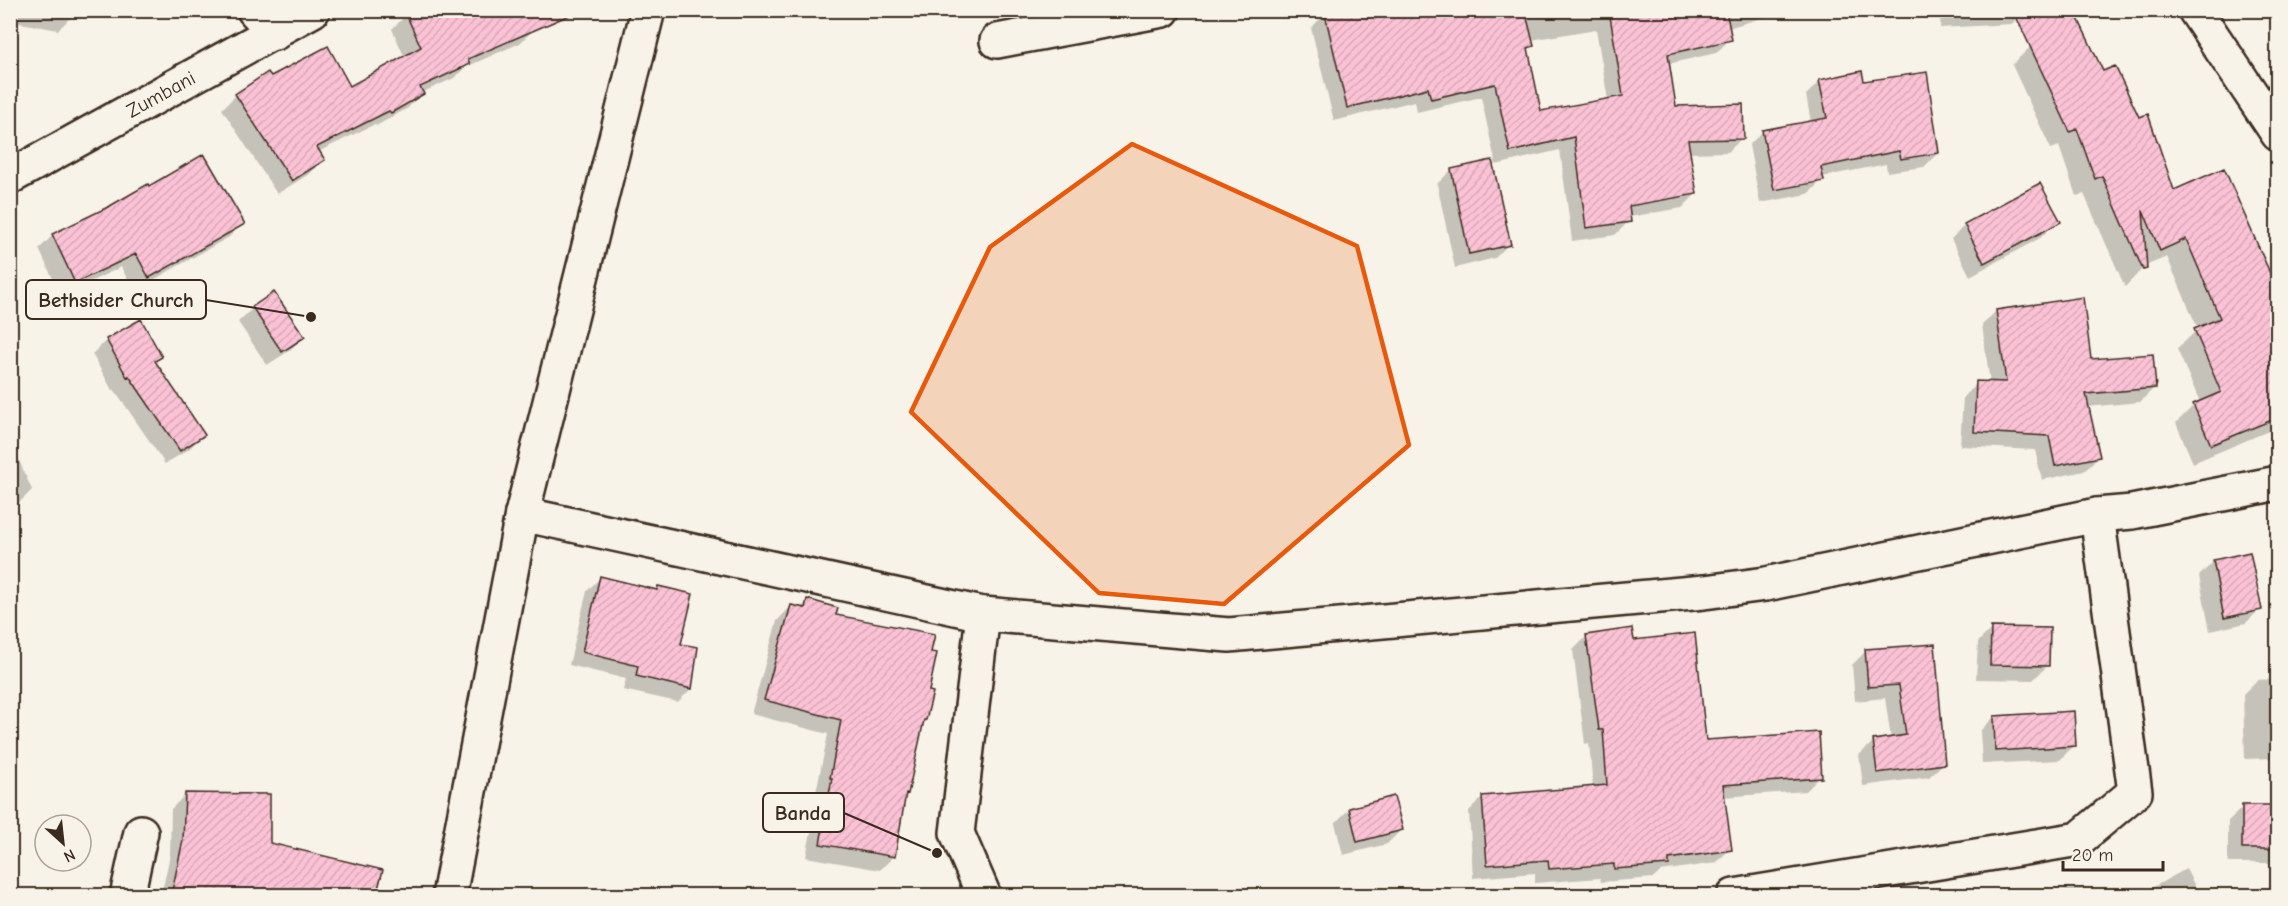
<svg xmlns="http://www.w3.org/2000/svg" width="2288" height="906" font-family="'Comic Neue',sans-serif">
<style>
.shadow{fill:#0003;fill-rule:evenodd}
.building{fill:url(#building-hatch);stroke:#3b2a1e;stroke-width:1.5}
.lines{fill:none;stroke-linecap:round;stroke-linejoin:round}
.minor-casing{stroke:#3b2a1e;stroke-width:38}
.minor{stroke:#f7f3e8;stroke-width:33}
.marked{fill:#e8590c;fill-opacity:0.2;stroke:#e8590c;stroke-width:4.5;stroke-linejoin:round}
.labels{text-anchor:middle;stroke-width:6;stroke-linejoin:round;paint-order:stroke}
.street-label{font-size:20px;fill:#3b2a1e;stroke:#f7f3e8}
.leader{fill:none;stroke:#3b2a1e;stroke-width:2}
.callout-dot{fill:#3b2a1e;stroke:#f7f3e8;stroke-width:2}
.callout{fill:#f7f3e8;stroke:#3b2a1e;stroke-width:2}
.callout-label{font-size:21px;text-anchor:middle;font-weight:bold;fill:#3b2a1e}
</style>
<defs>
<pattern id="building-hatch" width="6" height="6" patternUnits="userSpaceOnUse" patternTransform="scale(1.5)"><rect width="6" height="6" fill="#fbc2d6"/><path d="M-1 1l2-2M0 6l6-6M5 7l2-2" fill="none" stroke="#d8a7b7"/></pattern>
</defs>
<rect width="100%" height="100%" fill="#f7f3e8"/>
<filter id="ink" filterUnits="userSpaceOnUse"><feTurbulence type="fractalNoise" baseFrequency=".0167" numOctaves="2"/><feDisplacementMap in="SourceGraphic" scale="12" xChannelSelector="R" yChannelSelector="G"/><feConvolveMatrix kernelMatrix="1 2 1 2 8 2 1 2 1" color-interpolation-filters="sRGB"/></filter>
<g filter="url(#ink)">
<path class="shadow" d="M10,10h63l-1,6 -14,14 -48,-9z
M415,10l119,19 -14,14 -54,24 -12,11 -33,15 -13,15 -32,18 -1,-2 -57,28 5,8 -14,14 -32,20 -55,-85 14,-14 34,-17 79,10 56,-30 -13,-29 14,-14z
M1340,10h449l-61,18 2,11 -14,14 -48,11 7,44 67,30 -14,14 -39,1 7,41 -14,14 -53,9v4l-14,14 -43,6 -12,-91 -64,15 -15,-68 -64,15 -2,-11 -81,20 -23,-93 14,-14zM1596,29l12,71 -68,12 -13,-61 5,-5 -1,-6z
M1793,10h23l-21,6z
M1859,10h23l-22,6z
M1941,10h84l-13,14 -72,4z
M2079,24l23,49 71,119 50,-22 55,122v135l-85,36 -17,-40 18,-18 6,-3 -23,-53 21,-20 -31,-72 -22,9 -20,21 -41,-93 -8,2 -17,-50 -8,3 -39,-84 18,-18z
M1820,81l43,2 75,70 -14,14 -37,5 -1,-8 -64,13v3l-14,14 -48,9 -11,-58 14,-14 48,-9 -5,-27z
M1451,170l58,74 -14,14 -40,10 -18,-84z
M243,223l-14,14 -95,54 -13,-24 -60,29 -22,-47 14,-14z
M2055,224l-15,14 -70,38 -19,-37 14,-14z
M274,294l29,43 -14,14 -22,14 -29,-43 15,-14z
M1996,311l94,50 64,27 -14,14 -53,5 11,50 -14,14 -42,9 -7,-30 -75,-4 3,-49 14,-14h13l-8,-58z
M107,340l53,17 -6,6 49,72 -14,14 -24,15 -51,-75 -2,1 -20,-36z
M10,440l22,50 -14,14 -8,3z
M2278,550v21l-7,-14z
M2214,561l46,48 -14,14 -36,8 -11,-55z
M601,577l54,14 3,-3 21,57 12,44 -13,13 -55,-12 3,-11 -57,-14 18,-74z
M808,601l26,15 95,37 -4,67 -3,3 -15,70 -2,2 -11,61 -14,14 -74,-13 13,-65h-3l12,-58 -77,-20 26,-93 14,-15 9,3z
M1992,628l55,38 -14,14 -57,-1 2,-37z
M1587,636l45,5 73,100 115,36 -14,14 -83,6 7,52 -14,14 -55,8 -7,7 -53,4 -1,-4 -65,5v-10l-62,5 -4,-67 14,-14 110,-9 -4,-45 -4,1 -12,-94z
M1934,645l10,118 -15,14 -66,9 -4,-31 15,-14 17,-2 -6,-41 -30,3 -3,-36 14,-14z
M2278,679v77l-3,2 -30,1 -2,-65 14,-14z
M1994,717l80,28 -14,15 -78,4 -2,-33z
M185,795l83,49 107,52h-214l9,-41 1,-46z
M2243,807h35v56h-50v-42z
M1349,809l52,21 -14,14 -44,11 -8,-32z
M2186,869l14,27h-54l9,-10z
M2124,888v8h-123l5,-5z
M877,891l4,5h-10z"/>
<path class="building" d="M404,10h177l-113,49 2,5 -50,23 4,7 -33,19 -2,-2 -72,36 8,13 -33,21 -57,-87 33,-22 3,4 57,-30 22,40 71,-39z
M1324,10h201l9,36 -6,2 13,63 82,-15 -14,-86h117l6,30 -64,14 8,52 67,-2 1,35 -56,1 9,54 -68,12 2,16 -45,6 -12,-91 -64,15 -15,-68 -64,15 -3,-11 -81,20z
M2013,10h61l29,61 12,-5 24,51 9,-3 26,76 50,-22 53,121v129l-66,27 -18,-41 28,-12 -27,-63 26,-11 -34,-79 -26,12 -17,-41 4,59 -4,1 -41,-94 -7,3 -18,-50 -7,3z
M1862,71l2,10 63,-9 12,81 -38,6 -2,-8 -78,16 3,14 -50,9 -12,-60 65,-12 -8,-38z
M204,154l41,70 -96,54 -13,-24 -61,29 -23,-49 58,-28 38,-22 1,2z
M1492,160l19,85 -42,9 -18,-85z
M2040,183l21,39 -77,41 -20,-39z
M274,292l31,45 -23,15 -30,-45z
M2083,297l8,62 62,-5 3,34 -70,6 14,63 -45,9 -6,-30 -75,-4 2,-51 30,1 -10,-72z
M141,319l21,38 -7,4 50,74 -25,16 -51,-75 -2,1 -21,-38z
M2250,552l12,58 -38,8 -11,-58z
M600,576l57,14 1,-4 35,8 -12,50 17,3 -6,42 -56,-13 2,-10 -56,-14z
M807,599l31,9 -2,7 99,19 -4,18 6,1 -8,38 4,1 -7,28h-2l-16,74 -2,-1 -11,64 -75,-13 12,-66h-2l11,-58 -77,-20 27,-95 14,3z
M1991,627l59,1 -1,38 -59,-1z
M1632,628l2,12 61,-7 11,107 113,-8 3,46 -99,7 9,65 -63,9v6l-55,4v-5l-65,5 -1,-9 -61,5 -5,-69 125,-11 -4,-55h-4l-13,-95z
M1935,644l10,120 -68,9 -4,-33 33,-5 -7,-50 -31,2 -3,-38z
M2074,711l2,35 -81,5 -1,-35z
M185,793l85,1v49l113,27 -7,26h-205l12,-56z
M1394,796l9,34 -46,12 -8,-34z
M2242,805h35v44h-35z"/>
<g class="lines">
<defs>
<g id="minor">
<path d="M254,10l21,23"/>
<path d="M2195,10l83,124"/>
<path d="M997,41l166,-31"/>
<path id="s1" d="M10,177l303,-167"/>
<path d="M522,514l461,100 246,21 475,-43 62,-8 331,-69 35,-3 146,-29"/>
<path d="M983,614l-26,219 27,63"/>
<path d="M127,896l14,-64"/>
<path d="M449,896l73,-382 126,-504"/>
<path d="M1734,896l345,-57 56,-47 -38,-277"/>
</g>
</defs>
<use href="#minor" class="minor-casing"/>
<use href="#minor" class="minor"/>
</g>
</g>
<path class="marked" d="M1132,144l225,102 52,199 -185,159 -125,-11 -188,-181 79,-165z"/>
<g class="labels">
<g class="street-label">
<text dy="7" stroke="none"><textPath href="#s1" startOffset="172">Zumbani</textPath></text>
</g>
</g>
<path class="leader" d="M311 317L206 300M937 853L844 813"/>
<g class="callout-dot">
<circle cx="311" cy="317" r="6"/>
<circle cx="937" cy="853" r="6"/>
</g>
<g class="callout">
<rect x="26" y="280" width="180" height="39" rx="6"/>
<rect x="763" y="793" width="81" height="39" rx="6"/>
</g>
<g class="callout-label">
<text x="116" y="307">Bethsider Church</text>
<text x="803" y="820">Banda</text>
</g>
<rect width="2288" height="906" fill="none" stroke="#f7f3e8" stroke-width="36"/>
<rect x="18" y="18" width="2252" height="870" fill="none" stroke="#3b2a1e" stroke-width="2" filter="url(#ink)"/>
<g transform="translate(63 843) rotate(153)"><circle r="28" fill="#f7f3e8" stroke="#aca397" stroke-width="1.5"/>
<path d="M0-4.5L10 22L0 15L-10 22Z" fill="#3b2a1e"/>
<text y="-9" font-size="16" font-weight="bold" text-anchor="middle" fill="#3b2a1e">N</text>
</g>
<path d="M2063 861v9h100v-9" fill="none" stroke="#3b2a1e" stroke-width="3"/>
<text x="2072" y="861" font-size="18" fill="#3b2a1e" stroke="#f7f3e8" stroke-width="4.5" paint-order="stroke">20 m</text>
</svg>
